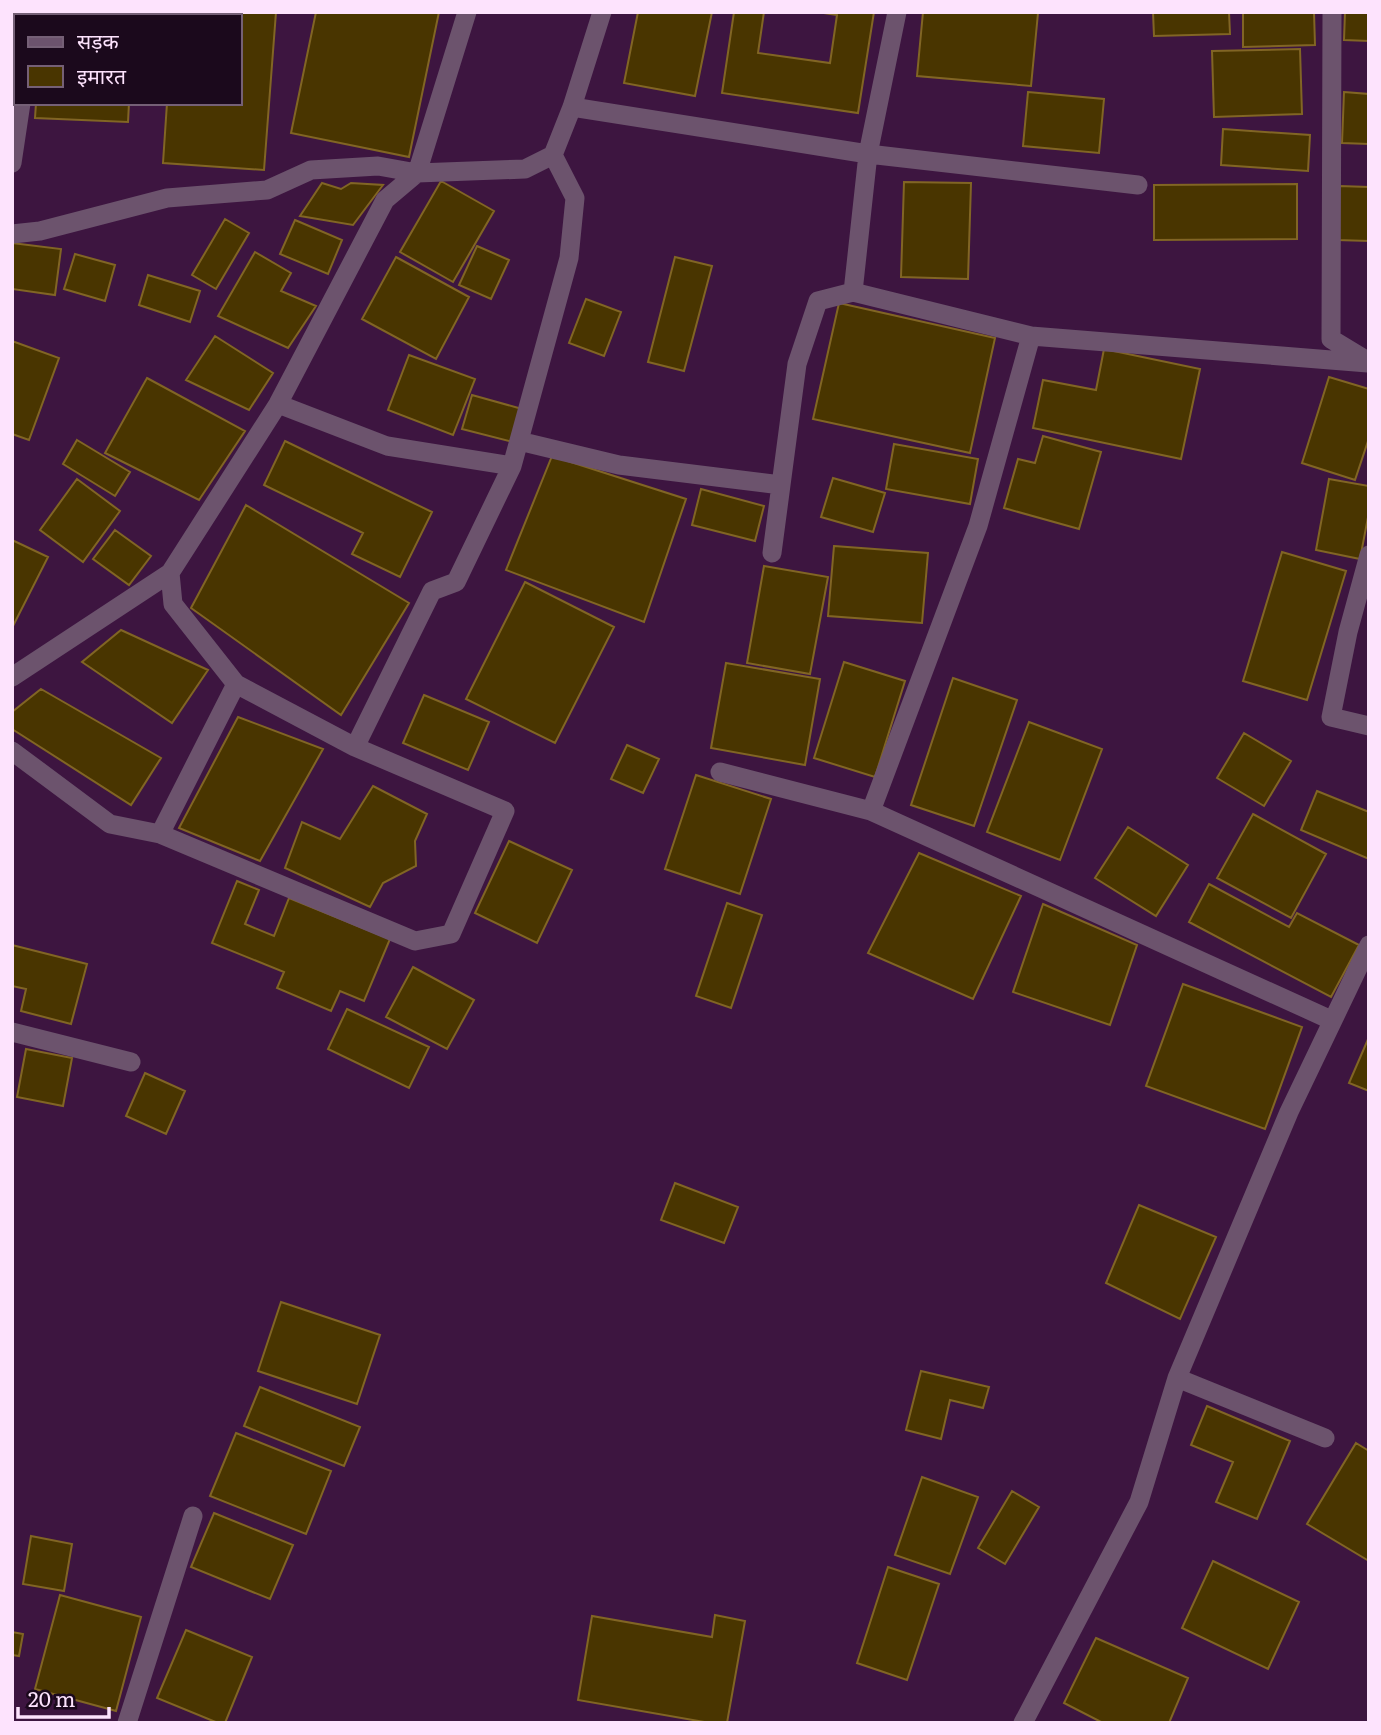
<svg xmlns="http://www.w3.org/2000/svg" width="1381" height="1735" font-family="Literata,'Noto Sans Devanagari',serif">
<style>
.building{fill:#493500;stroke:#816524;stroke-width:2}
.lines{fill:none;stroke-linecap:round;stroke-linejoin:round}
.minor{stroke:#6c536d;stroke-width:19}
</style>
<rect width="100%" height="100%" fill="#3d1540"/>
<path class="building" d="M12,12h7l-7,46z
M56,12h44v4h-44z
M173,12h103l-12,158 -101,-7 4,-60h73v-87h-67z
M316,12h123l-30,145 -118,-24z
M638,12h74l-17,84 -71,-13z
M734,12h30l-6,41 72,10 7,-48 -20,-3h57l-16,101 -136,-20z
M923,12l115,1 -7,73 -114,-10z
M1153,12h76l1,22 -76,2z
M1243,12h71l1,33 -72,2z
M1345,12h24v29l-25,-1z
M1300,49l2,65 -88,3 -2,-66z
M1028,92l76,7 -5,54 -76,-7z
M1344,92l25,2v50l-27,-1z
M36,103h93l-1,19 -93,-4z
M1223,129l87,6 -2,36 -87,-6z
M441,181l53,30 -41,71 -53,-30z
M904,182l67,1 -3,96 -67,-2z
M322,183l19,6 10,-6 32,2 -30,40 -53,-9z
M1297,184v55l-143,1v-55z
M1339,186l30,1v54l-32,-1z
M225,219l24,14 -33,56 -24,-14z
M295,220l47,20 -14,34 -48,-20z
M12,243l49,6 -6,46 -43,-6z
M477,246l32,14 -18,39 -32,-14z
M255,252l36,21 -10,18 35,15 -28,42 -70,-32z
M75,254l40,11 -10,36 -41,-12z
M396,257l73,40 -33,62 -74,-40z
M675,257l37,9 -28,105 -36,-9z
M148,275l52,16 -10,31 -51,-17z
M586,299l35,13 -17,44 -35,-13z
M839,303l156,35 -25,115 -157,-34z
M215,336l58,37 -24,37 -63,-30z
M12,341l47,17 -30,82 -17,-6z
M1104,349l96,20 -19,90 -148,-31 10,-48 53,10z
M409,355l66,24 -22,56 -65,-25z
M1329,377l40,12v49l-14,42 -53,-17z
M147,378l98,53 -46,69 -94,-47z
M472,395l50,14 -9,33 -51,-13z
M1043,436l58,16 -22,77 -75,-21 14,-49 17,4z
M77,440l53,32 -15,24 -52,-32z
M285,441l147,71 -32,65 -48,-23 11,-21 -99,-48z
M894,444l84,15 -8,45 -84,-15z
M552,456l134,43 -42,123 -138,-52z
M833,478l52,15 -12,39 -52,-15z
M77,479l43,32 -37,51 -43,-32z
M1329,479l40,7v26l-9,47 -44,-9z
M701,489l63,17 -9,35 -63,-16z
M246,505l163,98 -68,112 -150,-107z
M115,530l36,26 -22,29 -36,-26z
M12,540l36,17 -36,71z
M834,546l94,7 -6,70 -94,-7z
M1282,552l64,19 -39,129 -64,-19z
M764,566l64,11 -18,97 -63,-11z
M525,582l89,45 -59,116 -89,-44z
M121,630l87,40 -36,53 -90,-61z
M844,662l61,19 -30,96 -61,-19z
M726,663l94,16 -15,86 -94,-17z
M953,678l64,22 -43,126 -63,-21z
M41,689l120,69 -30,47 -119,-76v-17z
M424,695l65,27 -21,48 -65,-27z
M238,717l85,32 -63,112 -81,-33z
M1029,722l73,27 -42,111 -73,-28z
M1244,733l47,28 -27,45 -47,-28z
M627,745l32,14 -16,34 -32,-14z
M696,775l75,24 -31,95 -75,-25z
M373,786l54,28 -12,27 1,25 -33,17 -13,24 -85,-39 17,-46 38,17z
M1317,791l52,21v47l-68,-29z
M1253,814l73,40 -35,64 -74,-40z
M1128,827l60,38 -32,51 -61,-38z
M509,841l63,29 -35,73 -62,-30z
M919,853l102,43 -48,103 -105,-46z
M237,881l22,9 -14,34 29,12 15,-38 101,41 -26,62 -24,-10 -9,20 -54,-23 7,-16 -72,-29z
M1209,884l80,43 8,-14 62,32 -28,52 -142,-75z
M727,903l35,12 -31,93 -35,-12z
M1043,904l94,41 -27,80 -97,-33z
M12,945l75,19 -16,60 -50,-13 5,-22 -14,-3z
M413,967l61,33 -27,49 -61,-32z
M1183,984l119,43 -37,102 -119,-43z
M347,1009l82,38 -20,41 -81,-39z
M1369,1037v54l-20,-8z
M26,1049l46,9 -9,48 -46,-9z
M145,1073l40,18 -19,43 -40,-18z
M675,1183l63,24 -14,36 -63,-23z
M1139,1205l77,32 -36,82 -74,-36z
M281,1302l99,33 -23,69 -99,-33z
M921,1371l68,16 -6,21 -33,-8 -9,39 -35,-9z
M260,1387l100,40 -16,39 -100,-40z
M1207,1406l83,35 -33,78 -41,-17 17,-40 -42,-17z
M236,1433l95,38 -25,63 -96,-38z
M1356,1443l13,8v110l-62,-37z
M922,1477l56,20 -28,77 -55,-19z
M1012,1491l27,16 -34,57 -27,-16z
M214,1513l79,32 -23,54 -79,-32z
M31,1536l41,8 -8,47 -41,-7z
M1213,1561l86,41 -31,67 -86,-41z
M888,1567l51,17 -32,96 -50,-17z
M60,1595l81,22 -25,94 -81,-22z
M715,1615l30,6 -18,102h-17l-132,-23 14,-84 120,21z
M186,1630l66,27 -27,66h-7l-61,-25z
M12,1632l11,2 -4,22 -7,-1z
M1096,1638l92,40 -19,45h-66l-39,-20z"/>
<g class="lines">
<path class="minor" d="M1332,12l-1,327 38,23
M33,16v-4
M572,107l296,47 270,31
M12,163l9,-60
M12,234l28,-3 127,-33 100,-8 44,-20 67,-4 39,7 50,-161
M853,292l178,44 -53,190 -107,285
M1031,336l337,27
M278,404l109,42 125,20
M519,441l100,24 162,20
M772,553l25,-189 21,-63 35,-9 15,-138 29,-142
M1369,555l-21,77 -17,85 38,9
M170,573l3,31 63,80 119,63
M12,677l158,-104 108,-169 107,-204 32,-27 108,-4 28,-14 19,-48 30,-95
M12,751l98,73 50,10 255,107 36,-7 54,-123 -150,-64 77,-156 24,-9 56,-116 57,-208 6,-60 -22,-43
M720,772l151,39 460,209
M160,834l76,-150
M12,1032l119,30
M1177,1378l148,60
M127,1723l66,-207
M1023,1723l116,-221 38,-124 112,-266 80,-167"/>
</g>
<rect width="1381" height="1735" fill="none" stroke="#fde3fd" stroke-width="28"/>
<rect x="14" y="14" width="228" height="91" fill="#1b091c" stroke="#756076" stroke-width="2"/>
<rect x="28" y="37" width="35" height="10" fill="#6c536d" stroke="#756076" stroke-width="2"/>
<text x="77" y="49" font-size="21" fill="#fde3fd">सड़क</text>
<rect x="28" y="66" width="35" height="21" fill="#493500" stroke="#756076" stroke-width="2"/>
<text x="77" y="84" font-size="21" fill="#fde3fd">इमारत</text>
<path d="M18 1707v10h91v-10" fill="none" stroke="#fde3fd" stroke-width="3.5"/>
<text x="28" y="1707" font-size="21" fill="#fde3fd" stroke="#1b091c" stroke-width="5" paint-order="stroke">20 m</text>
</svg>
